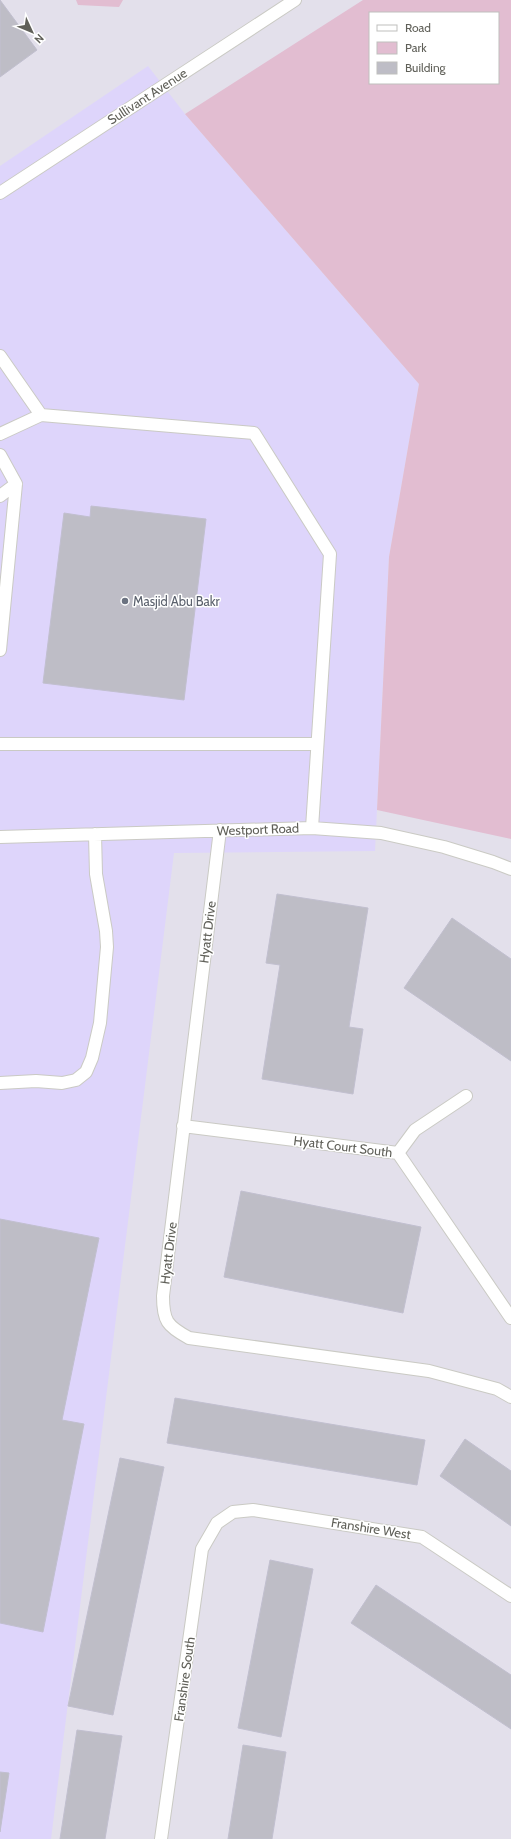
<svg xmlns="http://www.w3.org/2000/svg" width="511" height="1839" font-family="Cabin,sans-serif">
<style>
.commercial{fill:#ded5fb}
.green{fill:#e2bdd1;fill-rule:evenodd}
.building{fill:#bebdc6;stroke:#c1bfcf}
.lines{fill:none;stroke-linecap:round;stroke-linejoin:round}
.minor-casing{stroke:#cacac4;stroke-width:14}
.minor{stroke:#fff;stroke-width:12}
.worship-dot{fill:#6b7280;stroke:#fff;stroke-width:1.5}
.labels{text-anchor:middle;stroke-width:3;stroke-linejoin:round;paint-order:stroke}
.street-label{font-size:13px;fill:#606059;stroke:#fff}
.worship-label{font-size:13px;fill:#5b616d;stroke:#fff;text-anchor:start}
</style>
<rect width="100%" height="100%" fill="#e3e0eb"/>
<path class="commercial" d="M148,66l37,48 234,270 -30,173 -14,294 -201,2 -123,986h-51v-1673z"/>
<path class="green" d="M76,0h47l-4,7 -41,-2z
M363,0h148v839l-134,-29 12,-253 30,-173 -234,-270zM370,13h128v70h-128z"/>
<path class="building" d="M0,0l37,50 -37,27z
M91,506l115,13 -22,181 -141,-17 21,-170 26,4z
M277,894l91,14 -19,119 14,2 -10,65 -91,-15 18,-114 -14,-2z
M452,918l59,41v102l-107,-73z
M241,1191l180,36 -18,86 -179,-36z
M0,1219l99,19 -37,182 22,4 -41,208 -43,-9z
M175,1398l250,42 -8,45 -250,-42z
M465,1439l46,32v55l-71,-50z
M120,1458l44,9 -51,248 -45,-9z
M270,1560l43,9 -32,168 -43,-9z
M376,1585l135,90v54l-160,-106z
M77,1730l45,6 -17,103h-45z
M243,1745l43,7 -14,87h-44z
M0,1772l9,1 -9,59z"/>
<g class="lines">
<defs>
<path id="minor" d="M0,193l295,-193
M0,356l41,59 213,18 76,121 -18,274
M0,434l41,-19
M0,455l16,29 -16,12
M0,650l16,-166
M0,744h317
M220,830l-57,466c0,25 4,30 26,42l240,33 68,18 14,8
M0,837l312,-9 69,5 63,14 49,15 18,7
M0,1083l36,-2 26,2 14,-3 10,-8 6,-14 8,-35 7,-76 -1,-16 -10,-57 -1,-40
M183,1126l215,27 113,165
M398,1153l17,-23 51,-34
M161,1839l41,-290 15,-26 16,-11 20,-2 169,27 89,59"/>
</defs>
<use href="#minor" class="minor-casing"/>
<use href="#minor" class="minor"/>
</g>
<circle class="worship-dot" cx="125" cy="601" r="4"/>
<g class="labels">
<g class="street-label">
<text transform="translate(147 96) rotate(-33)" y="5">Sullivant Avenue</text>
<text transform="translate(258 829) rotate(-2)" y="5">Westport Road</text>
<text transform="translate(207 932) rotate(-83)" y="5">Hyatt Drive</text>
<text transform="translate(343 1146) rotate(7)" y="5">Hyatt Court South</text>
<text transform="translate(168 1253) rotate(-83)" y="5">Hyatt Drive</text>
<text transform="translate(371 1528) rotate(9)" y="5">Franshire West</text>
<text transform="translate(184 1679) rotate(-82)" y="5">Franshire South</text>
</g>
<g class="worship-label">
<text x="133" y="606">Masjid Abu Bakr</text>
</g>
</g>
<rect x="369" y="12" width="130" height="72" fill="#ffffff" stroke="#bfbfbd"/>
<rect x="377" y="25" width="20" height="6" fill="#ffffff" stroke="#bfbfbd"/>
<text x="405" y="32" font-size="12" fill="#606059">Road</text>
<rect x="377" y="42" width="20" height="12" fill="#e2bdd1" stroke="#bfbfbd"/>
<text x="405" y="52" font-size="12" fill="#606059">Park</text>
<rect x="377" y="62" width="20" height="12" fill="#bebdc6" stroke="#bfbfbd"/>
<text x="405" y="72" font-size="12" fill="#606059">Building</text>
<g transform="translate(32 32) rotate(134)" stroke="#ffffff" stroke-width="3" paint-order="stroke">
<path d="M0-3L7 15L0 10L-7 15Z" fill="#606059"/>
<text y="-6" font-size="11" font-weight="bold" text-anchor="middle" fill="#606059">N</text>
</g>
</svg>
